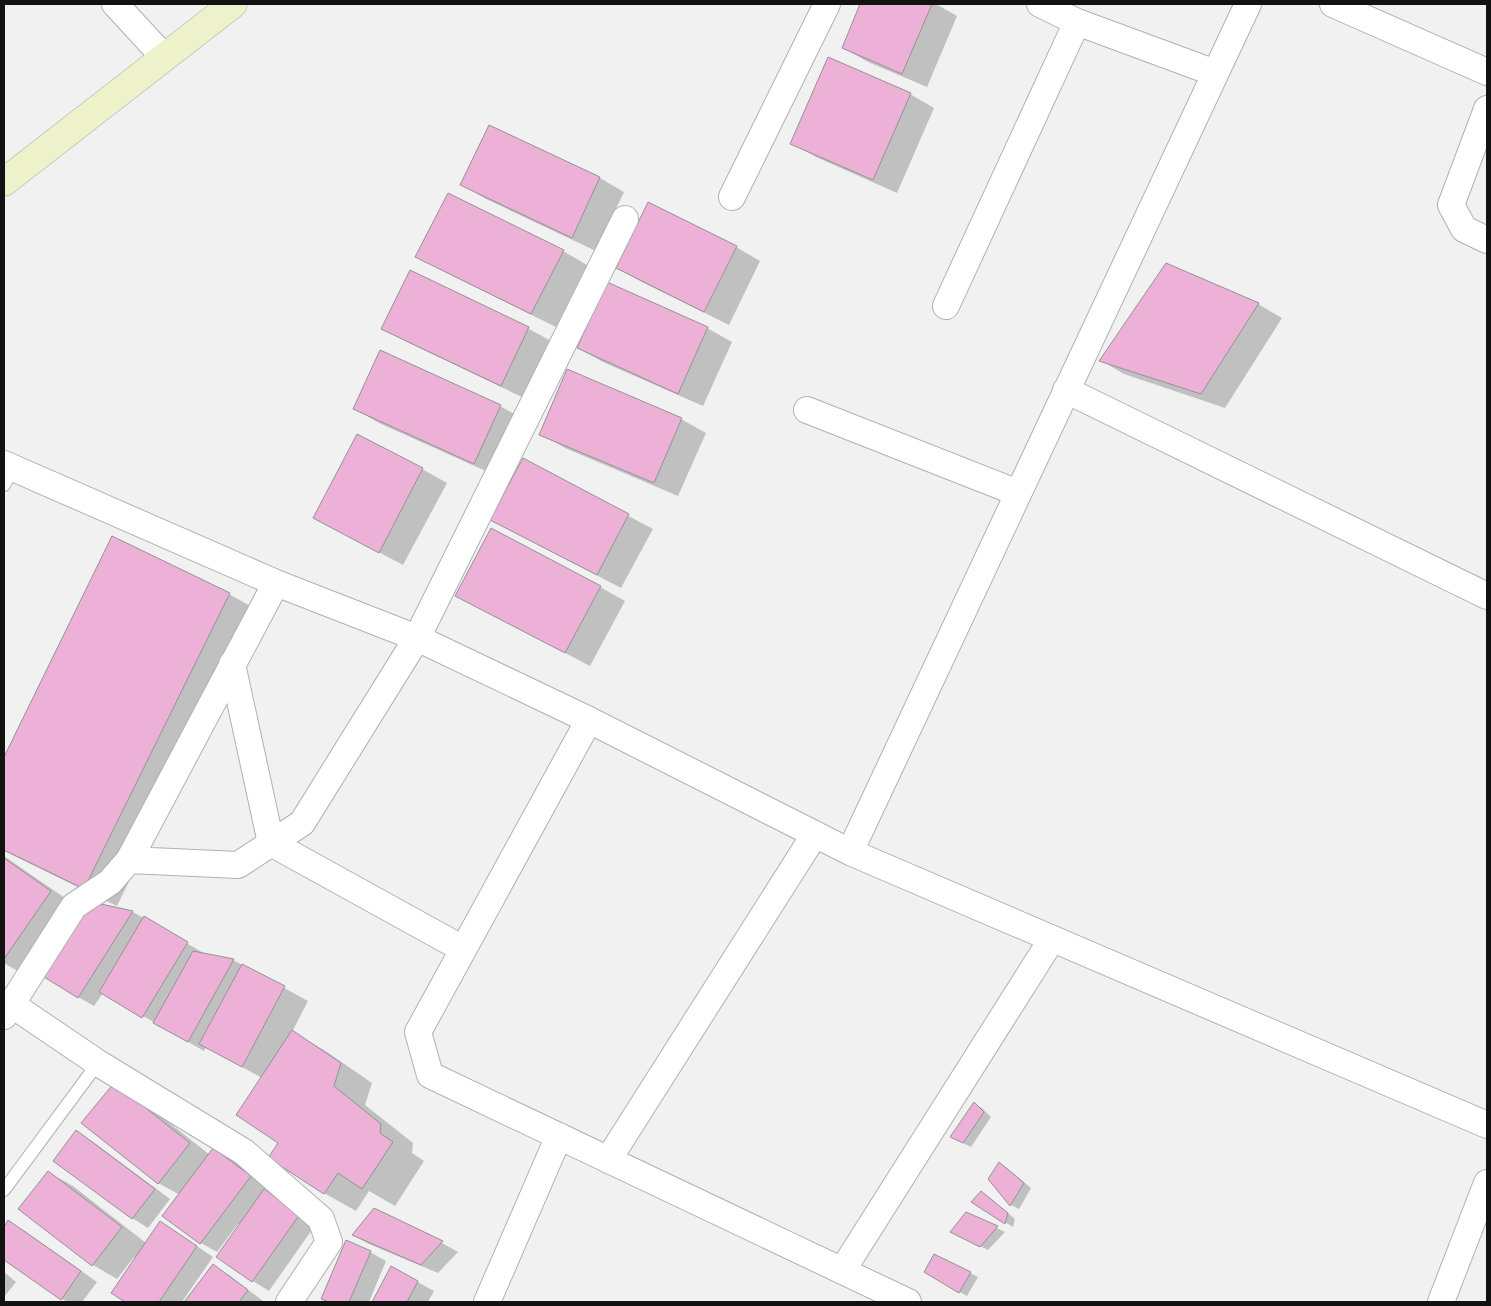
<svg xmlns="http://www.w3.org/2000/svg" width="1491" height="1306" font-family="Arial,sans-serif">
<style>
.shadow{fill:#0003}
.building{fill:#edb0d6;stroke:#949394}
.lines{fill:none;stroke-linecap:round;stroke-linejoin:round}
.lane-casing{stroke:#b1b1b2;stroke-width:14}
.street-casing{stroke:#b1b1b2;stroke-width:28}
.secondary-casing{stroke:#b1b1b2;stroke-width:29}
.lane{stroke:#fff;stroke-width:12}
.street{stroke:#fff;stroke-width:26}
.secondary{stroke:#edf2ca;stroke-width:28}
</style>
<rect width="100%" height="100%" fill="#f1f1f2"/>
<path class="shadow" d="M862,4h74l21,12 -30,71 -59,-25 -25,-14z
M910,94l24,14 -37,85 -81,-36 -24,-14z
M489,126l111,52 24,14 -28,59 -110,-52 -24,-14z
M736,247l24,14 -31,64 -87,-43 -25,-14z
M563,251l24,14 -31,62 -115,-57 -24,-14z
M1167,264l91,40 24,14 -57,90 -101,-34 -24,-14z
M410,272l119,57 24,13 -27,57 -119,-57 -24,-14z
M707,328l25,14 -29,64 -100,-44 -25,-14z
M500,406l25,14 -26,57 -120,-54 -24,-14z
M681,419l25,14 -28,63 -113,-48 -24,-14z
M523,460l130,69 -32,59 -130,-68z
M422,469l25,14 -44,82 -89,-47z
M113,537l116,57 32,18 -144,294 -113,-55v-91z
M600,587l25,14 -35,65 -109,-57z
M4,856l71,49 -49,71 -22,-13z
M92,903l41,9 74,43 26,5 75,41 -16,31 32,18 48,33 -7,22 48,38 -1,10 12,8 -29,45 -26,-15 -13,20 -32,-18 -45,-50 -17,-65 -56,-31 -2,4 -101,-58 -9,13 -16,-9z
M138,1098l72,57 4,-6 16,10 37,27 -3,4 17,10 35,24 -47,67 -16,-10 -35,-24 22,-32 -2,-1 -21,28 -16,-9 -37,-28 16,-20 -22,-12z
M974,1104l8,4 9,9 -20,30 -12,-6z
M76,1132l16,9 78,58 -22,29 -16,-10z
M1000,1163l7,5 24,20 -12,21 -8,-4 -21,-26z
M48,1172l25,14 73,57 30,-11 37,25 -31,45h-55l-14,-10 23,-34 -2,-1 -17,22 -24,-14 -73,-56z
M989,1197l26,22 -2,8 -40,-25z
M375,1209l67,34 16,9 -20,21 -69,-29 -16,-9z
M966,1213l39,19 -17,18 -29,-14z
M8,1222l17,9 72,51 -15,20h-15l-63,-43v-30z
M370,1252l16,9 -17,41h-40l-7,-3z
M213,1266l16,9 34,26 -1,1h-77z
M392,1268l42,23 -6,11h-55z
M4,1272l12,10 -12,15z
M926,1272l44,1 8,4 -11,19z"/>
<path class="building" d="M860,4h72l-30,70 -60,-26z
M828,57l83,36 -38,87 -83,-36z
M489,125l111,52 -28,61 -112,-53z
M448,193l116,57 -33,64 -116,-57z
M648,202l89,44 -33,66 -88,-44z
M1166,263l93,40 -58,91 -102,-33z
M410,270l119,57 -28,59 -120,-57z
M607,282l101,45 -30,67 -101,-46z
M380,350l121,55 -27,59 -121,-55z
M567,369l115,49 -28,65 -115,-48z
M357,434l66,34 -44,85 -66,-35z
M523,458l106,56 -32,61 -107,-55z
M491,528l110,58 -36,67 -110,-57z
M112,536l118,57 -146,296 -80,-39v-93z
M4,858l47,33 -47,68z
M92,902l41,9 -55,87 -34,-21z
M144,916l44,26 -46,76 -43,-26z
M193,951l41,8 -46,83 -35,-19z
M242,964l43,22 -43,81 -43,-23z
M292,1030l49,33 -7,23 47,38 -1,9 13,9 -31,47 -24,-16 -14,21 -56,-36 10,-15 -42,-28z
M114,1083l76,60 -32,41 -77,-61z
M974,1102l10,10 -21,31 -13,-6z
M76,1130l79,59 -23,30 -79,-58z
M213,1148l38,28 -51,68 -38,-28z
M999,1162l25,21 -14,23 -22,-27z
M48,1171l74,56 -30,39 -74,-57z
M264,1189l36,25 -48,68 -36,-25z
M981,1191l27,22 -3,11 -34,-22z
M374,1208l69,33 -22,24 -69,-30z
M966,1212l32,14 -18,21 -30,-15z
M8,1220l73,51 -20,29 -57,-40v-33z
M160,1221l37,25 -38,56h-34l-14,-9z
M346,1240l25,11 -22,51h-20l-8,-3z
M934,1254l37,18 -12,21 -35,-21z
M213,1264l35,26 -9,12h-55z
M391,1266l27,15 -11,21h-35z"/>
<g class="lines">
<defs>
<path id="lane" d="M4,485l9,-16
M4,1190l94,-127"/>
<path id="street" d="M115,4l49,53
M1040,4l37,18 138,51
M1333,4l154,68
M1487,109l-36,96 13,24 23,11
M732,197l95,-193
M946,306l131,-284
M1066,390l421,206
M807,410l211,83
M4,464l272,119 141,55 172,82 261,132 637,273
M232,664l39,179 192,106
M589,720l-171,312 12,43 478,227
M850,852l398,-848
M129,860l109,5 64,-42 115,-185 208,-419
M11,1004l87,59 146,89 77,67 8,23 -40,60
M4,1016l70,-110 36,-24 19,-22 147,-277
M608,1160l207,-326
M842,1271l210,-332
M487,1302l72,-166
M1441,1302l46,-119"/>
<path id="secondary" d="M4,182l229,-178"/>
</defs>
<use href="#lane" class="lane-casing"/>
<use href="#street" class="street-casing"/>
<use href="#secondary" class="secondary-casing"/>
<use href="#lane" class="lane"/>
<use href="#street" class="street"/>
<use href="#secondary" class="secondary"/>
</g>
<rect width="1491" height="1306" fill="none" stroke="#121213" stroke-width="10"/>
</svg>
